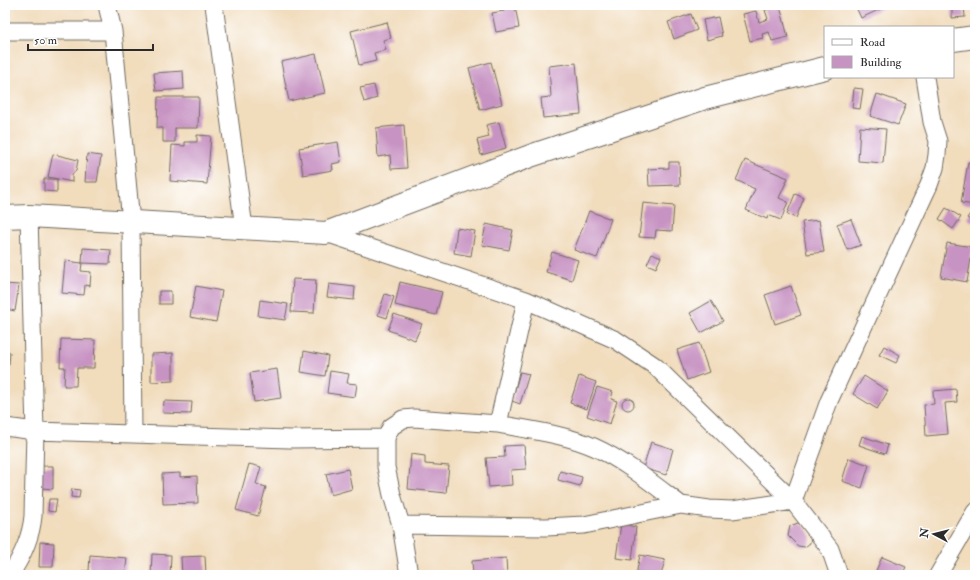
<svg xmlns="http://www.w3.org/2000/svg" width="980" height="580" font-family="'IM FELL Double Pica',serif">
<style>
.building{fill:#c793c2}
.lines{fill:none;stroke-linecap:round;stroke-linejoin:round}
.street-casing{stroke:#70695e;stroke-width:19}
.secondary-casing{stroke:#70695e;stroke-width:24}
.street{stroke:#fff;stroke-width:17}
.secondary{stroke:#fff;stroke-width:22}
</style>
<rect width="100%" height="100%" fill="#fff"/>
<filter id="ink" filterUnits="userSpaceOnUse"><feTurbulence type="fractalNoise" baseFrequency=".025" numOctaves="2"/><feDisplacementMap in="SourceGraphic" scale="8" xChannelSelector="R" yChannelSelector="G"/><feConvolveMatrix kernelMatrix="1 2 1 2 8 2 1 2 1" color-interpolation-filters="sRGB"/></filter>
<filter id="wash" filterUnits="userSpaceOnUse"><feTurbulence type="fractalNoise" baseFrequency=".012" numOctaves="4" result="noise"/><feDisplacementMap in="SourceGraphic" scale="16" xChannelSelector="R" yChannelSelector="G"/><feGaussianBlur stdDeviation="0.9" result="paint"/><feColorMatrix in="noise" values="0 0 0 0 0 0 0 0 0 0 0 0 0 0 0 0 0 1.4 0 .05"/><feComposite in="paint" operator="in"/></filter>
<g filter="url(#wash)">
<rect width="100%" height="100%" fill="#f1dcbc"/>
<g id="blocks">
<path class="building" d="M503,5h12l4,23 -23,4 -4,-19 12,-2z
M855,5h29l1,2 -24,11z
M952,5h12l1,12 -13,1z
M780,6l8,31 -16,4 -3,-9 -7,2 1,4 -13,3 -7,-27 13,-3 3,11 9,-3 -3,-9z
M691,14l6,16 -23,9 -6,-17z
M718,17l4,19 -15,4 -4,-20z
M387,22l4,16 -8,2 3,10 -12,3 2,8 -17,4 -8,-34z
M316,54l9,39 -36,8 -8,-39z
M491,62l11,42 -22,6 -11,-42z
M576,63l5,51 -38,4 -2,-20 10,-1 -2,-31z
M183,71l1,18 -28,2 -2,-18z
M374,85l3,13 -13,4 -4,-14z
M854,88l9,1 -3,20 -8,-1z
M877,94l29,10 -8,21 -28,-9z
M158,97h41l-1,31h-23v14h-12v-14h-6z
M499,122l7,26 -25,7 -4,-15 12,-3 -3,-12z
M404,125l3,43 -16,1 -1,-14 -12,2 -2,-29z
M860,127l26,2 -3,34 -25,-2z
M197,135l14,1 -4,48 -37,-3 2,-36 13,1v-4h12z
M5,140h1l1,16h-2z
M338,142l3,20 -9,2 1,6 -30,5 -4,-27z
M53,154l25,6 -2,11 -4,3v8l-24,-5z
M87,154l14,2 -4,26h-12z
M745,160l43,18 -9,20 9,4 -7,18 -13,-5 -1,4 -21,-9 9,-21 -19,-9z
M669,162h10l1,23 -31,1 -1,-17 21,-1z
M968,162l7,1v42l-14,-2z
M44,179h13v13l-13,-1z
M795,194l9,4 -8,20 -9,-4z
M643,203l31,3 -2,25 -16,-1 -1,8 -16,-1z
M946,208l15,9 -8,12 -14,-10z
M973,210l2,2v12l-8,-6z
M589,211l22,8 -14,39 -23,-8z
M851,219l10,26 -14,5 -10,-26z
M819,220l5,32 -17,2 -5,-32z
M486,224l27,6 -4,20 -27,-5z
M457,228l18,3 -4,25 -17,-3z
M947,243l26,4 -6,35 -26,-5z
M83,248l28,2 -1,14 -28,-1z
M552,252l26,8 -6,20 -26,-8z
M652,253l9,4 -5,11 -9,-4z
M65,261l17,2 -1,8 10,1 -1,14 -5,-1 -1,10 -22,-2z
M293,279l23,1 -2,33 -23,-1z
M400,282l42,10 -6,23 -41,-10z
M5,284l14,1 -4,26 -10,-2z
M329,284l26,3 -1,13 -27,-3z
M196,286l26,5 -6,31 -26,-5z
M791,286l10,29 -26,9 -10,-29z
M159,291h12v13h-12z
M385,294l9,3 -7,21 -9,-3z
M260,300l28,4 -3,16 -27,-4z
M711,301l12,20 -22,12 -11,-20z
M394,314l28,10 -7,16 -27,-10z
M61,339l34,1 -1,28h-17l-1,18h-12l1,-19h-5z
M699,343l10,29 -22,8 -10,-30z
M884,346l16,9 -4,8 -17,-8z
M5,351l5,1 -1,13 -4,-1z
M304,351l24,5 -3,20 -24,-4z
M173,353v28l-22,1v-28z
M277,369l4,29 -27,4 -4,-29z
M330,371l19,3 -2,9 10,1 -2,13 -28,-4z
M520,372l9,2 -9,30 -8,-3z
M579,376l17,6 -9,27 -17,-6z
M864,376l24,15 -11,18 -24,-15z
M597,387l16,5 -2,7 6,2 -7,23 -23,-8z
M956,389l1,13 -12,1 3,31 -22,2 -2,-31 10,-1 -1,-13z
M622 404a6 6 0 1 1 12 0a6 6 0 1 1-12 0Z
M164,401l28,1 -1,12 -28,-1z
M862,436l26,9 -3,9 -26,-9z
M651,442l22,7 -7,26 -23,-7z
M524,445l2,24 -15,1 1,15 -23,2 -3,-29 19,-1 -1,-11z
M411,454l14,2v8l24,2 -3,27 -38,-4z
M849,458l20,7 -7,23 -20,-7z
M249,464l12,3 -5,17 10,3 -8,29 -22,-6z
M41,466h12v23l-12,-1z
M348,469l4,20 -21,6 -5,-21z
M560,471l22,6 -2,9 -22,-6z
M180,473v4l17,-1 1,27 -35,1 -1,-30z
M72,489l8,1 -1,8 -8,-1z
M49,499h8l-2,13 -7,-1z
M798,523l6,2 7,12 -1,6 -5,4 -7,-1 -10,-10 2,-10z
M621,524l15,3 -4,33 -16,-2z
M40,542l14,1 -1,24h-14z
M152,554l19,1 -1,20h-19z
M90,555l37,3 -2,17h-42v-4h6z
M640,555l25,5 -4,15h-25z
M205,556l1,19h-24l-1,-18z
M882,557l24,10 -4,8h-21l-6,-2z
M506,558l1,17h-34l-1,-14z
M414,572l20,2v1h-20z"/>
</g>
</g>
<g filter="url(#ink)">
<use href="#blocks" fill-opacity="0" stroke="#70695e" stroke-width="1"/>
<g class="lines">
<defs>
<path id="street" d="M107,5l6,26
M214,5l30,223
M5,31h108l18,191 2,211
M326,233l200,67 90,40 39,26 138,135 37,48 9,26
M498,424c32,6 66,10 96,23 31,14 59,37 87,58
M5,427l30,4 255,8 96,-1
M793,501l36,-100 100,-216 6,-17 2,-13 1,-14 -6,-19 -7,-45
M401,525l145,2 38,-2 97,-20 28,4 23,1 61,-9
M10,575c12,-18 21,-37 23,-59l2,-85 -6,-215
M409,575l-8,-50 -9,-30 -6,-28v-29l5,-11 12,-8 11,-1 84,6 28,-124
M938,575l37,-63"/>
<path id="secondary" d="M953,40l22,-3
M5,217l24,-1 297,17 207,-78 172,-57 120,-30"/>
</defs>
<use href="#street" class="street-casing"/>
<use href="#secondary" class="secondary-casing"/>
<use href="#street" class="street"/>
<use href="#secondary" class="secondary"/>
</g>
</g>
<rect width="980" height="580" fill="none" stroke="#fff" stroke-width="20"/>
<rect x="824" y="26" width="130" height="52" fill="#ffffff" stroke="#aaaaaa"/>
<rect x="832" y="39" width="20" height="6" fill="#ffffff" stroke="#aaaaaa"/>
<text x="860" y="46" font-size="12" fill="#2b2b2b">Road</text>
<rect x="832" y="56" width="20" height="12" fill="#c793c2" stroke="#aaaaaa"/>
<text x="860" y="66" font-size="12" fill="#2b2b2b">Building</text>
<g transform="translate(934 534) rotate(277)" stroke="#ffffff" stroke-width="3" paint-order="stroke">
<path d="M0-3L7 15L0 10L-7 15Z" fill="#2b2b2b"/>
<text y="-6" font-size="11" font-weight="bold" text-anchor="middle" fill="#2b2b2b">N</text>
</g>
<path d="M28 44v6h125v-6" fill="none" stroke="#2b2b2b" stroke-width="2"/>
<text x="34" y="44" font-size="12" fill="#2b2b2b" stroke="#ffffff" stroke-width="3" paint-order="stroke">50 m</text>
</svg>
